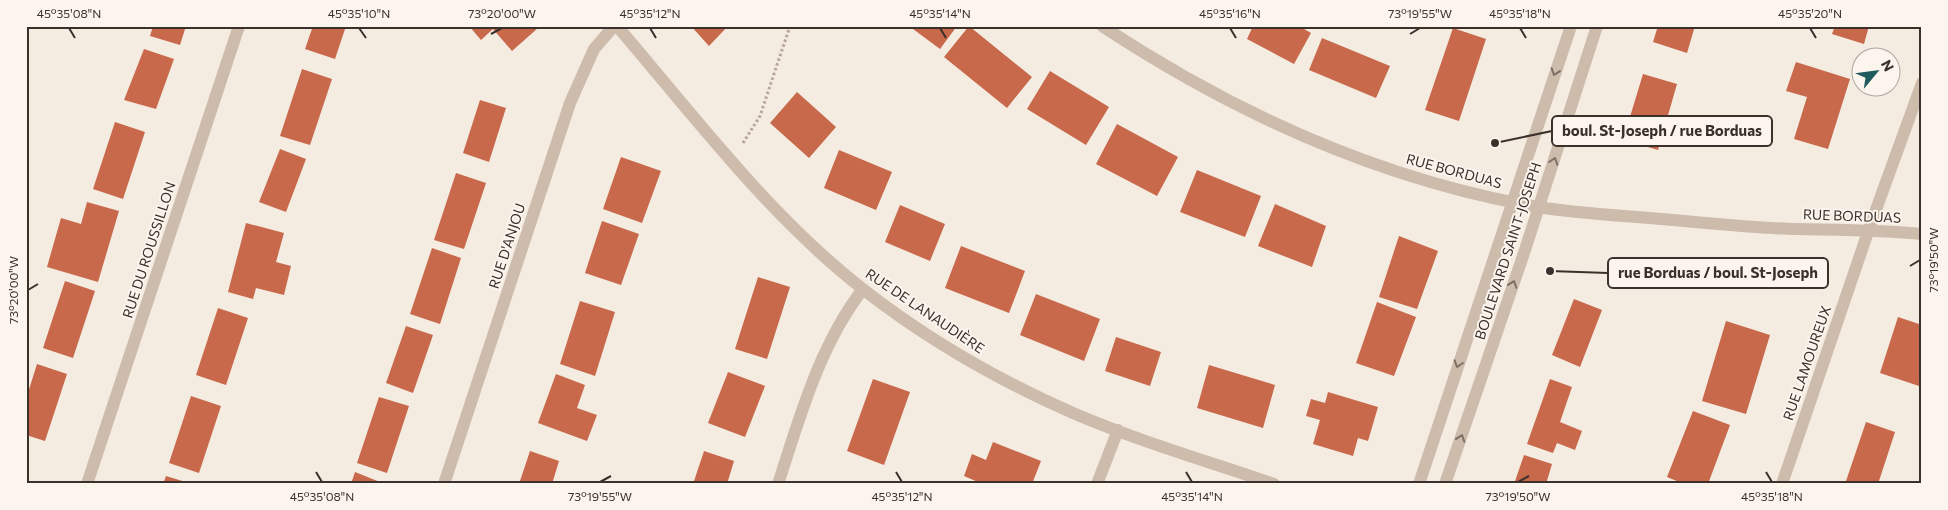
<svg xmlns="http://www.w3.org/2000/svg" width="1948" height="510" font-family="Commissioner,sans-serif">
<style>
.building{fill:#c8694b}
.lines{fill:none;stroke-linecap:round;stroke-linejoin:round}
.path{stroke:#b9a596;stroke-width:3;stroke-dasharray:2.5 2.5;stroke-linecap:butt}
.minor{stroke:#cdbbac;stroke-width:12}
.oneway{stroke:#7d6f65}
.ticks{fill:none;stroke:#3b302b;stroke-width:2}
.labels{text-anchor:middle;stroke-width:4;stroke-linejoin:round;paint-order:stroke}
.street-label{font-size:14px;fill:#3b302b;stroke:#fbf5ee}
.leader{fill:none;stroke:#3b302b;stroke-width:2}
.callout-dot{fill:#3b302b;stroke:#fbf5ee;stroke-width:2}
.callout{fill:#fbf5ee;stroke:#3b302b;stroke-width:2}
.callout-label{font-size:15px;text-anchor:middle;font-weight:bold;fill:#3b302b}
.neatline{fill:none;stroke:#3b302b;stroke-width:2}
.ticks-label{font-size:12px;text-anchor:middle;fill:#3b302b}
</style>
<rect width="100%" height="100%" fill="#f4ebe1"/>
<path class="building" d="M153,26h33l-6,19 -30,-9z
M313,26h33l-11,33 -30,-10z
M469,26h67l2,2 -26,23 -19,-22 -12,11z
M691,26h37l-19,20z
M909,26h48l-17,23z
M969,26l63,51 -25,31 -63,-51z
M1253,26h46l12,7 -17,31 -47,-25z
M1658,26h37l-8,27 -34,-11z
M1835,26h34l-5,18 -32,-10z
M1453,28l33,11 -27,82 -34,-11z
M1322,38l68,28 -14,32 -67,-28z
M144,49l30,10 -18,50 -32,-9z
M1796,62l54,17 -22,70 -34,-10 13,-42 -21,-6z
M302,69l30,10 -22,66 -30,-9z
M1050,71l59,36 -23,38 -59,-36z
M1643,74l34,10 -19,66 -35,-10z
M797,92l39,35 -27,31 -39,-35z
M480,100l26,8 -17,54 -26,-9z
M115,122l30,10 -22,67 -30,-10z
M1117,124l61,33 -21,39 -61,-32z
M280,149l26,10 -20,53 -27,-10z
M839,150l53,22 -16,38 -52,-22z
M621,157l40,14 -19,52 -39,-14z
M1197,170l64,26 -16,41 -65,-25z
M456,173l30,10 -22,66 -30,-9z
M87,202l32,9 -21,71 -51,-15 14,-49 20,6z
M1275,204l51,22 -14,41 -54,-21z
M900,205l45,19 -15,37 -45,-19z
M602,221l37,13 -18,51 -36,-12z
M246,223l38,10 -8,29 15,4 -7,29 -28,-7 -3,11 -25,-7z
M1399,236l39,15 -21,58 -38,-12z
M961,246l64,25 -16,42 -64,-25z
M432,248l29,10 -21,66 -30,-10z
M758,277l32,10 -23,72 -32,-10z
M65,281l30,10 -22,67 -30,-10z
M1036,294l64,25 -16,42 -64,-26z
M1574,299l28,11 -22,57 -28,-12z
M580,301l35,11 -20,64 -35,-12z
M1377,302l39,15 -22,59 -38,-13z
M218,308l30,10 -22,67 -30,-10z
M1898,317l24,8v62l-42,-14z
M1726,321l44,14 -24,79 -44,-13z
M406,326l27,9 -20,58 -27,-10z
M1116,337l45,15 -11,34 -45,-15z
M37,364l30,10 -22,67 -19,-6v-36z
M1209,365l66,20 -12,43 -66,-20z
M728,372l37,14 -20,51 -37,-14z
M556,374l29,11 -8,23 20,7 -10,26 -49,-18z
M873,379l37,13 -26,73 -37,-14z
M1550,379l22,8 -12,35 22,9 -7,19 -18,-7 -4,10 -26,-9z
M1328,392l50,15 -10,34 -10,-3 -5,18 -40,-12 7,-24 -14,-4 5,-17 14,4z
M191,396l30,10 -22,67 -30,-10z
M379,397l30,9 -22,67 -30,-10z
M1693,411l37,14 -22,59h-24l-17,-7z
M1866,422l29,10 -17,52h-33z
M993,442l48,19 -9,23h-54v-2l-14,-6 8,-22 14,6z
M530,451l29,10 -7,23h-33z
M704,451l30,10 -7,23h-34z
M1524,455l28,9 -6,20h-32z
M355,472l30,12h-34z
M166,476l23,7v1h-26z"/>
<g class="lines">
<path class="path" d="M743,143l17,-27 30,-90"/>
<path class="minor" d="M617,26c78,91 152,190 247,264 63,49 136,91 209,123 65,28 134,48 201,71
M1102,26c132,87 280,154 436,181 37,6 75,8 112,11 49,4 98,10 147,11 42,1 83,1 125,5
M87,484l152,-458
M444,484l126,-381 24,-54 20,-23
M778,484c22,-67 41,-138 85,-195
M1097,484l21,-54
M1419,484l152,-458
M1445,484l79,-231 73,-227
M1782,484l87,-255 53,-146"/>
</g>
<defs><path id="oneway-chevron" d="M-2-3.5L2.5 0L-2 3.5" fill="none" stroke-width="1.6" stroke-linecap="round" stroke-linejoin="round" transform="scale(1.25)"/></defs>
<g class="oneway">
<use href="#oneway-chevron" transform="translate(1555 72) rotate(109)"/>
<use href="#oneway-chevron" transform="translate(1554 161) rotate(-72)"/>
<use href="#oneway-chevron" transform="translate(1513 284) rotate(-71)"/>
<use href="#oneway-chevron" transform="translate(1458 364) rotate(108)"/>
<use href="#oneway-chevron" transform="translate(1461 438) rotate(-71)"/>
</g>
<path class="ticks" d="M69,28l6,10M359,28l7,10M650,28l6,10M940,28l6,10M1230,28l6,10M1520,28l6,10M1810,28l6,10M491,34l11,-6M1410,34l10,-6M1910,266l10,-6M28,290l10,-6M316,472l6,10M896,472l6,10M1186,472l6,10M1766,472l6,10M600,482l11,-6M1518,482l11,-6"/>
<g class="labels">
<g class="street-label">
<text transform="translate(1454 171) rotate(15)" y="5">RUE BORDUAS</text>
<text transform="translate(1852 216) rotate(2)" y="5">RUE BORDUAS</text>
<text transform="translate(507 246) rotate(-72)" y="5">RUE D'ANJOU</text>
<text transform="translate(149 250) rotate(-72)" y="5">RUE DU ROUSSILLON</text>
<text transform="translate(1508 251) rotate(-72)" y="5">BOULEVARD SAINT-JOSEPH</text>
<text transform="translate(925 311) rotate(34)" y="5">RUE DE LANAUDIÈRE</text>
<text transform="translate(1807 363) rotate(-71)" y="5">RUE LAMOUREUX</text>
</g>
</g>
<path class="leader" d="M1495 143L1552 131M1550 271L1608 273"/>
<g class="callout-dot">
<circle cx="1495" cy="143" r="5"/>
<circle cx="1550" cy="271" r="5"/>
</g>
<g class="callout">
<rect x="1552" y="116" width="220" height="30" rx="5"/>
<rect x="1608" y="258" width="220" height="30" rx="5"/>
</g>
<g class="callout-label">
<text x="1662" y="136">boul. St-Joseph / rue Borduas</text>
<text x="1718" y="278">rue Borduas / boul. St-Joseph</text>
</g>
<rect width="1948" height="510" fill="none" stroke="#fbf5ee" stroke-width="55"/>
<g transform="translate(1876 72) rotate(61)"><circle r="24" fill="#fbf5ee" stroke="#aea6a0"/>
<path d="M0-4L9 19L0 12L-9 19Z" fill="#1f5a5e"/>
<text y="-8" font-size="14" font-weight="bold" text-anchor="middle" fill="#3b302b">N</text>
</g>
<rect x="28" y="28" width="1892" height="454" class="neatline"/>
<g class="ticks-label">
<text x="69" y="18">45°35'08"N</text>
<text x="359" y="18">45°35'10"N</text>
<text x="502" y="18">73°20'00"W</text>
<text x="650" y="18">45°35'12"N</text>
<text x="940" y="18">45°35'14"N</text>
<text x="1230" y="18">45°35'16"N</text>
<text x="1420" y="18">73°19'55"W</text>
<text x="1520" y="18">45°35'18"N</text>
<text x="1810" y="18">45°35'20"N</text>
<text transform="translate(1934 260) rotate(-90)" y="4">73°19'50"W</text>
<text transform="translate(14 290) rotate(-90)" y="4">73°20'00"W</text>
<text x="322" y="501">45°35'08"N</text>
<text x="600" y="501">73°19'55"W</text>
<text x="902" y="501">45°35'12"N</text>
<text x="1192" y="501">45°35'14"N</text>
<text x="1518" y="501">73°19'50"W</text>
<text x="1772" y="501">45°35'18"N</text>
</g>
</svg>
